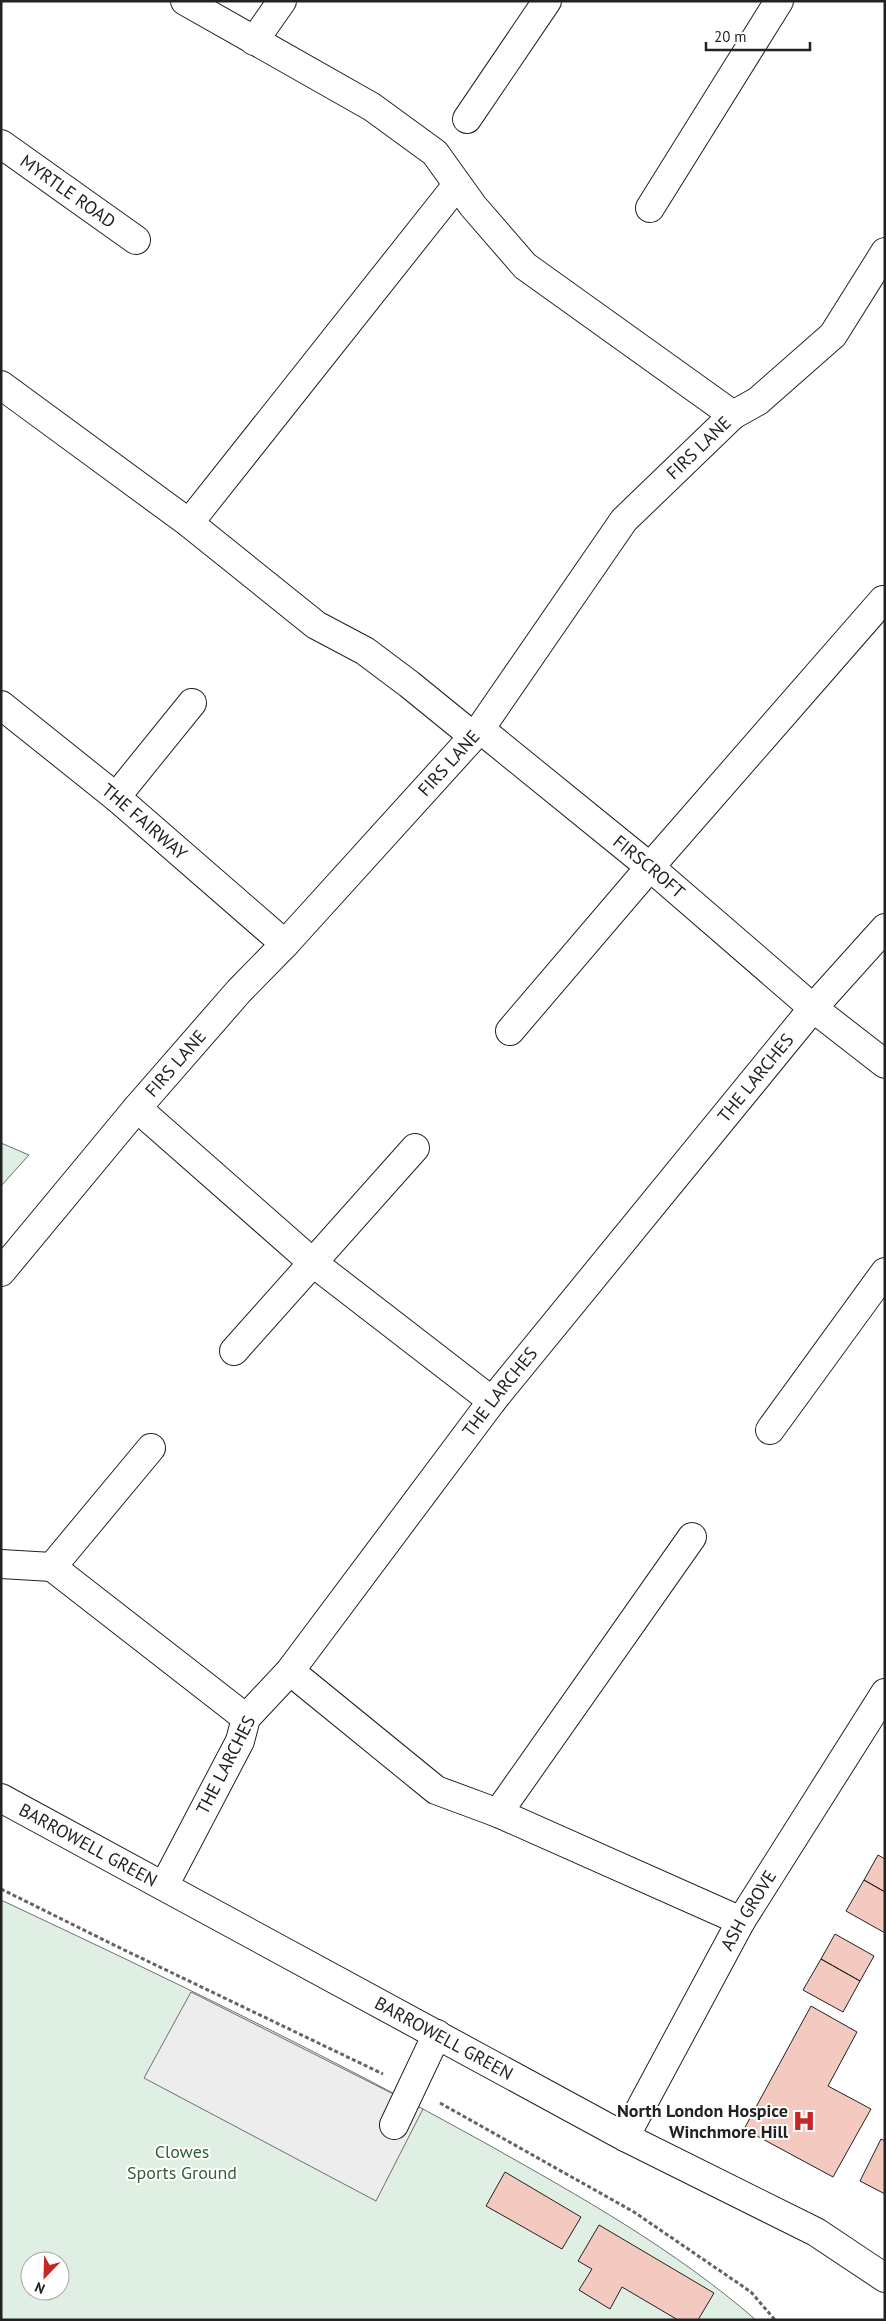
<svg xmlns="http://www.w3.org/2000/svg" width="886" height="2321" font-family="'PT Sans',sans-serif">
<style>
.green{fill:#e0efe3;stroke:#6f6f6f;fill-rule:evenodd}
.parking{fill:#ededed;stroke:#6f6f6f}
.building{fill:#f3c9c0;stroke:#222}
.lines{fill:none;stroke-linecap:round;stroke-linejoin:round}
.minor-casing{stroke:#222;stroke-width:30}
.path{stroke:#646464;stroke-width:3;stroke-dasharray:4 2.5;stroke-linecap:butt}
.minor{stroke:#fff;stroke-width:28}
.labels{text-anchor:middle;stroke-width:4;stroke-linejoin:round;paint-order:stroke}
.street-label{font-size:18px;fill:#222;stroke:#fff}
.poi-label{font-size:18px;font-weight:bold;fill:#222;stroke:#fff;text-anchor:end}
.park-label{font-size:18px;fill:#2f5e38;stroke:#fff}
</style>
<rect width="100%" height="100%" fill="#fff"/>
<path class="green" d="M1,1143l28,12 -28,31z
M1,1900c164,77 328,156 486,244 94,53 187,105 269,176h-755zM30,2261h30v30h-30z"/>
<path class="parking" d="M191,1992l232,117 -47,92 -232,-123z"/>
<path class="building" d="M878,1855l7,4v33l-21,-12z
M864,1880l21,12v41l-39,-22z
M835,1934l39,22 -14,25 -39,-22z
M821,1959l39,22 -17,31 -40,-22z
M811,2006l46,26 -29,54 43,23 -38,68 -89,-48z
M881,2139l4,2v53l-25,-13z
M505,2172l76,45 -19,32 -76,-43z
M599,2225l115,68 -16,27h-20l-56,-33 -12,22 -31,-19 13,-21 -14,-8z"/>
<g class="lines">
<defs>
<g id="minor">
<path d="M185,1l187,106 63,46 38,53 52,60 208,149"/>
<path d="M254,41l28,-40"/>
<path d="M467,119l80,-118"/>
<path id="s1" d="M1,144l135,96"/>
<path d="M650,208l129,-207"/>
<path d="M1,385l188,138 127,102 49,26 44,33 64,52"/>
<path d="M189,523l268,-338"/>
<path id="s2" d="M1,705l115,92 169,147"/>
<path id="s3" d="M480,729l170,138 163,141 72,56"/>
<path d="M116,797l76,-94"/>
<path d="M510,1031l140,-164 233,-267"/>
<path d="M137,1108l175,154 180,139"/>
<path id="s4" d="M1,1272l136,-164 102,-117 46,-47 195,-215 144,-209 109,-105 25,-14 75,-66 52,-83"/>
<path d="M234,1351l181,-203"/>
<path d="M770,1430l115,-158"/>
<path d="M1,1564l51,3 99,-119"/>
<path d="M52,1567l194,151"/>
<path d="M290,1671l146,119 62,23 243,108"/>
<path id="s5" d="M1,1798l624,339 191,95 69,46"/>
<path d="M498,1813l194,-276"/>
<path id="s6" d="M164,1886l76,-145 6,-23 44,-47 202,-270 321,-393 72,-80"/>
<path d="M394,2125l43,-91"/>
<path id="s7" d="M625,2137l116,-216 144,-228"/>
</g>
</defs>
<use href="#minor" class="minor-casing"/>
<path class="path" d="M1,1889l115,57 267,128
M440,2103l194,109 117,80 24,28"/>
<use href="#minor" class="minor"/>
</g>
<defs>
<symbol id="hospital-bare" viewBox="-9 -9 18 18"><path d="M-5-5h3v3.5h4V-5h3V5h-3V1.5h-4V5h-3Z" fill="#c62828" stroke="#fff" stroke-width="2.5" paint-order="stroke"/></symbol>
</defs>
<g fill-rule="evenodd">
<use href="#hospital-bare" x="788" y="2105" width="32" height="32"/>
</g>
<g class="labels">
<g class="street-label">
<text dy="6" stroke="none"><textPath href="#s1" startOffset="82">MYRTLE ROAD</textPath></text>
<text dy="6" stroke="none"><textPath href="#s4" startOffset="1082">FIRS LANE</textPath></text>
<text dy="6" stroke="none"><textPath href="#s4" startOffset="678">FIRS LANE</textPath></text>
<text dy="6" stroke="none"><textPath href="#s2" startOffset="185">THE FAIRWAY</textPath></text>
<text dy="6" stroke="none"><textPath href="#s3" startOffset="218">FIRSCROFT</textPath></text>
<text dy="6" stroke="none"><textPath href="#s4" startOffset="272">FIRS LANE</textPath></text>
<text dy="6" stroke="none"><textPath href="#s6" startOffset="1006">THE LARCHES</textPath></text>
<text dy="6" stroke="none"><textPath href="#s6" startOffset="601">THE LARCHES</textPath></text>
<text transform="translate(226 1765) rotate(-63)" y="6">THE LARCHES</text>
<text dy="6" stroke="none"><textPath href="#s5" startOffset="99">BARROWELL GREEN</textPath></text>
<text dy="6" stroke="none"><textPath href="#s7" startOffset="258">ASH GROVE</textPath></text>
<text dy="6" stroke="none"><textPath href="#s5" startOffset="504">BARROWELL GREEN</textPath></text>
</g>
<g class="poi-label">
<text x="788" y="2117">North London Hospice<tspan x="788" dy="21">Winchmore Hill</tspan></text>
</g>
<g class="park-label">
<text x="182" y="2158">Clowes<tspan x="182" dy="21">Sports Ground</tspan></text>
</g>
</g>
<rect width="886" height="2321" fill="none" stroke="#222222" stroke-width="5"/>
<g transform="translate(45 2276) rotate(203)"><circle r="24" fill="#ffffff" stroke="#a7a7a7"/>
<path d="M0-4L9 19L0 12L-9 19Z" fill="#c62828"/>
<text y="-8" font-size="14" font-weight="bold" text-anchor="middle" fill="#222222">N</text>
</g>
<path d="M706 42v8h104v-8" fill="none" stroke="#222222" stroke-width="2.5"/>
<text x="714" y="42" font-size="15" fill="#222222" stroke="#ffffff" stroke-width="4" paint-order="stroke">20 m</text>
</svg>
